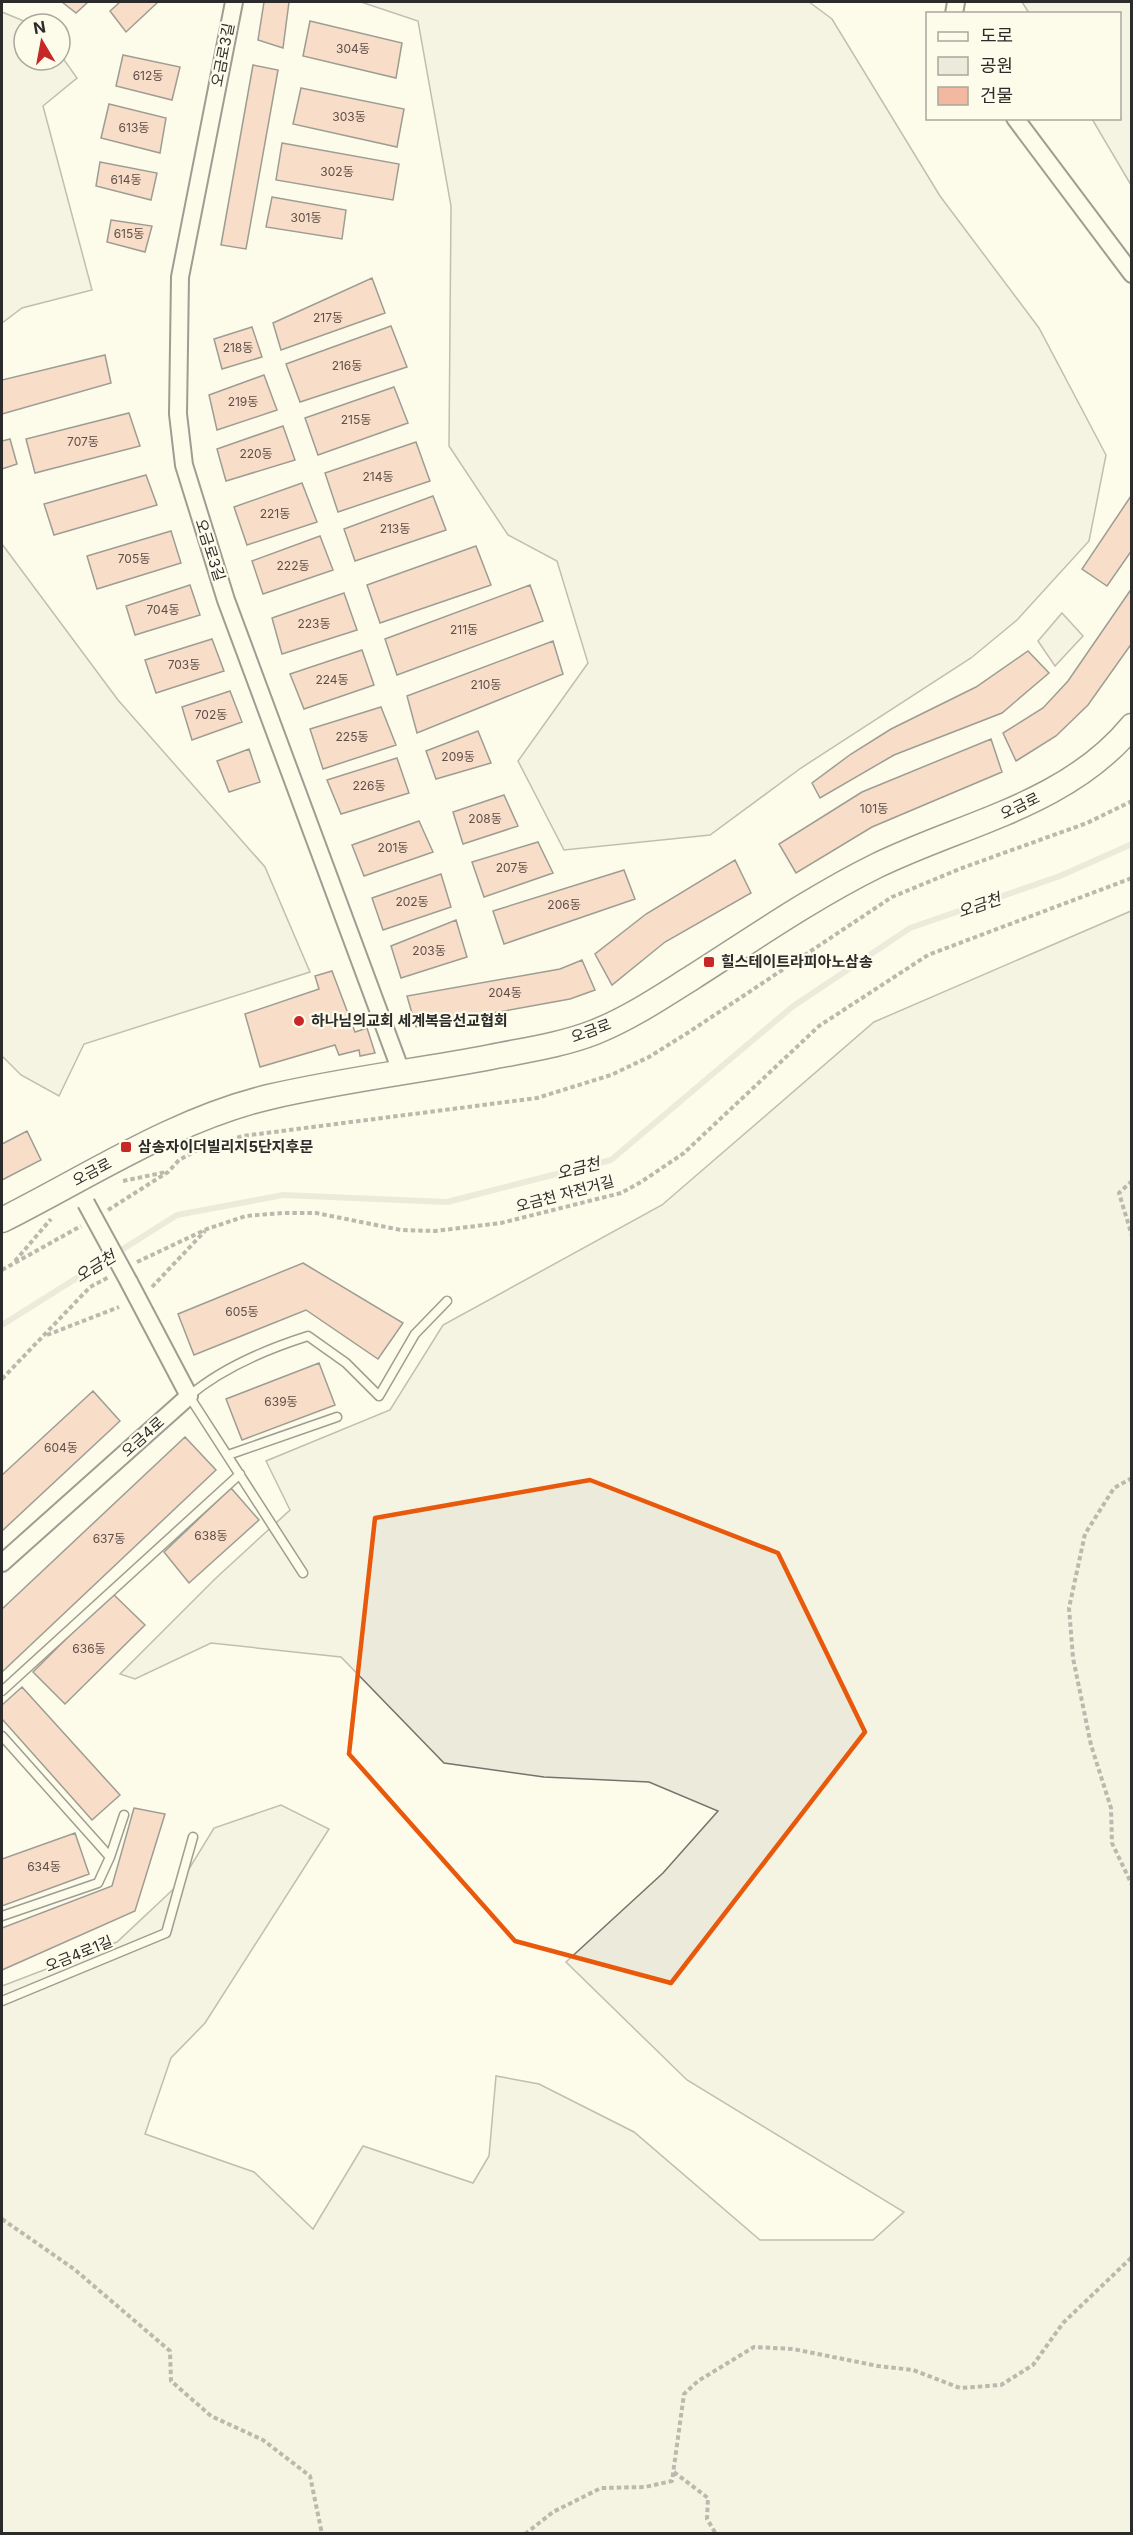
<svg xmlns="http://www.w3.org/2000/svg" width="1133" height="2535" font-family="Inter,'Noto Sans KR',sans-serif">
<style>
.green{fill:#ecebdb;stroke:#74746e;stroke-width:1.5}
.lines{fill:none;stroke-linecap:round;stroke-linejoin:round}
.stream{stroke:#d8d7c9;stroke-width:6}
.building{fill:#f2b8a0;stroke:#2b2b2b;stroke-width:1.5}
.lane-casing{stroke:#2b2b2b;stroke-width:11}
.street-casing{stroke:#2b2b2b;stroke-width:20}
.secondary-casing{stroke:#2b2b2b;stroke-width:27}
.path{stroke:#6a6964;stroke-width:4;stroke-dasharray:4.5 3;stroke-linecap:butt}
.lane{stroke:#fdfbea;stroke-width:8}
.street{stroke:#fdfbea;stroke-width:16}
.secondary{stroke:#fdfbea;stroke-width:24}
.street-bridge-casing{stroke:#2b2b2b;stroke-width:20;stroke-linecap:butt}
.street-bridge{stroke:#fdfbea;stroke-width:16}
.marked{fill:none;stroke:#e8590c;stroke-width:4.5;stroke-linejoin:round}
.poi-dot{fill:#c62828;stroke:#fdfbea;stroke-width:2}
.labels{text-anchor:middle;stroke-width:4.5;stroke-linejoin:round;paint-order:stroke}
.number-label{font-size:12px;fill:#5d4e48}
.street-label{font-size:15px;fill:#2b2b2b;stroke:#fdfbea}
.poi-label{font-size:15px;font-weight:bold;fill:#2b2b2b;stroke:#fdfbea;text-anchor:start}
.water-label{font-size:16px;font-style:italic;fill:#2b2b2b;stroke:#fdfbea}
</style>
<rect width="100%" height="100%" fill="#fdfbea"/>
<path class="green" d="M361,2h448l23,17 108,177 99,132 67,127 -17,86 -72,79 -46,38 -170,110 -91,67 -146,15 -46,-89 70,-98 -31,-102 -49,-26 -59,-89 2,-240 -33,-185z
M1022,2h109v183l-39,-66 28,-1v-104l-91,-1z
M2,12l29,12h-7v36h36v-6l17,24 -34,28 49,184 -70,18 -20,15z
M2,544l116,156 147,167 45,105 -226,72 -25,52 -38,-21 -19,-19z
M1062,613l21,23 -28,30 -17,-25z
M1131,911v1622l-1129,1v-548l115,-44 64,-60 33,-54 67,-23 48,24 -124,194 -34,35 -26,76 109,38 59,57 50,-83 110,37 16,-27 7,-80 43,8 95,48 126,108h113l31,-28 -217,-132 -121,-118 97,-89 55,-62 -69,-29 -105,-5 -100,-14 -103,-106 -130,-14 -76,36 -15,-5 96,-96 74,-68 -24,-49 124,-51 53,-85 219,-120 212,-183z"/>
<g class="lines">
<path class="stream" d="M2,1325l175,-110 106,-20 164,7 164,-42 181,-153 118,-79 150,-52 72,-32"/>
</g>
<path class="building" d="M62,2h26l-12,11z
M120,2h38l-32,30 -16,-21z
M264,2h25l-6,46 -25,-8z
M310,21l92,22 -6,35 -93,-22z
M123,55l57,12 -8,33 -56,-14z
M253,65l25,5 -32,179 -25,-4z
M301,88l103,21 -7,38 -104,-23z
M109,104l57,14 -6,35 -59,-15z
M282,143l117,21 -6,36 -117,-20z
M100,162l57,11 -6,27 -55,-14z
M272,197l74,13 -4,29 -76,-12z
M111,220l41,6 -7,26 -38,-10z
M372,278l13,35 -104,37 -8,-27z
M391,326l16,41 -107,35 -14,-38z
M252,327l10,30 -40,12 -8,-30z
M105,355l6,28 -109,31v-34z
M264,375l13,35 -60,20 -8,-35z
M394,387l14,36 -90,32 -13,-37z
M129,413l11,33 -105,27 -9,-34z
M283,426l12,34 -69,21 -9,-32z
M10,439l7,25 -15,5v-28z
M416,442l14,39 -92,31 -13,-39z
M146,475l11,30 -103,30 -10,-31z
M302,483l15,39 -70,23 -13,-38z
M433,496l13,34 -91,31 -11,-32z
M1131,496l1,54 -25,36 -25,-17z
M171,531l10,32 -84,26 -10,-33z
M320,536l13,34 -70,24 -11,-33z
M476,546l15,39 -111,38 -13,-38z
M190,585l10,30 -65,20 -9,-29z
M530,585l13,36 -146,54 -12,-36z
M1132,588v55l-44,62 -32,31 -40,25 -13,-28 40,-25 25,-27z
M344,593l13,37 -75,24 -10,-36z
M212,639l12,32 -68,22 -11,-33z
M553,641l10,33 -146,59 -10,-37z
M362,650l12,35 -70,24 -14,-35z
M1028,651l21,22 -47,40 -108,42 -74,43 -8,-15 39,-29 40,-25 85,-42z
M230,691l12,31 -50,18 -10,-33z
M381,707l15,38 -73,24 -13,-40z
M478,731l13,32 -55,16 -10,-28z
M991,739l11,33 -130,55 -76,46 -17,-29 83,-52z
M249,749l11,33 -31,10 -12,-31z
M397,758l12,35 -68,21 -14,-34z
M504,795l14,31 -55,18 -10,-32z
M419,821l14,31 -69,24 -12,-31z
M538,842l15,31 -69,24 -12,-35z
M735,860l16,33 -86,49 -53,43 -17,-31 51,-40z
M624,870l11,29 -131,45 -11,-33z
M441,874l10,33 -68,23 -11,-32z
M456,920l11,37 -66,21 -10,-32z
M582,960l13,30 -25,9 -154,28 -9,-31 153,-27z
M332,971l23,61 12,-4 8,25 -15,3 -1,-6 -20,5 -4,-10 -75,22 -15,-53 74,-25 -4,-13z
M27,1131l14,29 -39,20v-36z
M303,1263l100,60 -25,36 -72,-49 -112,45 -16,-41z
M319,1363l16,42 -93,35 -16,-41z
M93,1391l27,30 -118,110v-56z
M185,1437l31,33 -214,202v-63z
M231,1488l28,32 -70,63 -25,-31z
M112,1593l33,32 -80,79 -32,-32z
M22,1687l98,108 -28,25 -90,-101v-14z
M134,1808l31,6 -30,97 -133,59v-42l110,-42z
M75,1833l14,41 -87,32v-47z"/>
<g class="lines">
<defs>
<path id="lane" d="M228,1455l109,-38
M303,1573l-114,-177c33,-28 78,-47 119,-60l38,27 33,33 36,-62 32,-33
M2,1691l238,-217
M2,1736l108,121 -12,26 -96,33
M110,1857l14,-42
M2,2001l164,-68 27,-96"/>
<path id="street" d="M234,2l-54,275 -2,137 6,51 42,135 176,474
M954,14l2,-12
M1015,118l117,156
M2,1563l187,-167 -60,-114"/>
<path id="secondary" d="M2,1220c86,-43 171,-100 267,-123 73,-17 149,-26 222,-40 35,-7 71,-12 104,-25 35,-14 66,-35 98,-55 58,-37 122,-81 183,-111 88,-43 191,-61 256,-140"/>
</defs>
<use href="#lane" class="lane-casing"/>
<use href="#street" class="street-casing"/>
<use href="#secondary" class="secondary-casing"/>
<path class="path" d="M123,1181l43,-9
M1132,1181l-13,12 13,43
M108,1210l60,-38 11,-12 24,-13 40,-11 294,-38 74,-23 38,-18 40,-25 203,-135 70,-29 125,-45 45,-22
M15,1261l36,-42
M137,1262l70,-33 39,-13 36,-3h34l85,17 34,1 66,-8 120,-30 20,-11 43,-29 135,-127 109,-71 204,-77
M2,1270l79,-44
M152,1287l53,-56
M47,1335l72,-28
M2,1379l88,-92 19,-10
M1132,1478l-18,10 -29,46 -16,74 4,50 18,87 20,63 1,35 20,42
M2,2219l72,50 96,82 1,30 40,35 52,24 47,36 12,58
M674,2472l34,26 -1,21 9,15
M525,2534l28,-22 48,-24 44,-1 27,-6 12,-87 14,-13 56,-34 39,2 85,17 35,4 47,18 41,-3 32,-20 30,-42 69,-66"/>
<use href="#lane" class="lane"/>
<use href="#street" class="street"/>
<use href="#secondary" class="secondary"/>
<defs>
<path id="street-bridge" d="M86,1203l43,79"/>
</defs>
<use href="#street-bridge" class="street-bridge-casing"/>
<use href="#street-bridge" class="street-bridge"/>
</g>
<path d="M0 0H1133V2535H0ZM590,1480l188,73 87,179 -194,251 -156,-42 -166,-187 26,-236z" fill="#fdfbea" fill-opacity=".55" fill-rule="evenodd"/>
<path class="marked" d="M590,1480l188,73 87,179 -194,251 -156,-42 -166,-187 26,-236z"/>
<g class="poi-dot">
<rect x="703" y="956" width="12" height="12" rx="3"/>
<circle cx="299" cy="1021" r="6"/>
<rect x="120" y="1141" width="12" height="12" rx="3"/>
</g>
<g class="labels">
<g class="number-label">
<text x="353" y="53">304동</text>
<text x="148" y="80">612동</text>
<text x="349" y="121">303동</text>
<text x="134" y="132">613동</text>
<text x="337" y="176">302동</text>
<text x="126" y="184">614동</text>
<text x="306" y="222">301동</text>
<text x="129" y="238">615동</text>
<text x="328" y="322">217동</text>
<text x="238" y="352">218동</text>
<text x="347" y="370">216동</text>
<text x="243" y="406">219동</text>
<text x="356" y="424">215동</text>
<text x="83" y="446">707동</text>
<text x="256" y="458">220동</text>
<text x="378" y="481">214동</text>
<text x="275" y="518">221동</text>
<text x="395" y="533">213동</text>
<text x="134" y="563">705동</text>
<text x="293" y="570">222동</text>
<text x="163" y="614">704동</text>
<text x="314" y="628">223동</text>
<text x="464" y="634">211동</text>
<text x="184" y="669">703동</text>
<text x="332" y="684">224동</text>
<text x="486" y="689">210동</text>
<text x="211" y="719">702동</text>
<text x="352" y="741">225동</text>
<text x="458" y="761">209동</text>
<text x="369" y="790">226동</text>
<text x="874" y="813">101동</text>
<text x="485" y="823">208동</text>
<text x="393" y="852">201동</text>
<text x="512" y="872">207동</text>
<text x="412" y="906">202동</text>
<text x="564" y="909">206동</text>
<text x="429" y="955">203동</text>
<text x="505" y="997">204동</text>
<text x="242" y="1316">605동</text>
<text x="281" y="1406">639동</text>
<text x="61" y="1452">604동</text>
<text x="211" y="1540">638동</text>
<text x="109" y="1543">637동</text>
<text x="89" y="1653">636동</text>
<text x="44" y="1871">634동</text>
</g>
<g class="street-label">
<text transform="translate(223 55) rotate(-79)" y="5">오금로3길</text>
<text transform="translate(210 550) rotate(72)" y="5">오금로3길</text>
<text transform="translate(1020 806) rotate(-26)" y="5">오금로</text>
<text transform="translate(591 1031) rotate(-20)" y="5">오금로</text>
<text transform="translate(92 1172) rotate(-28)" y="5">오금로</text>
<text transform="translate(565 1194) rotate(-15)" y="5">오금천 자전거길</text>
<text transform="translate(143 1437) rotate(-42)" y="5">오금4로</text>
<text transform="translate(79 1954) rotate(-22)" y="5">오금4로1길</text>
</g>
<g class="poi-label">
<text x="721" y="967">힐스테이트라피아노삼송</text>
<text x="311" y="1026">하나님의교회 세계복음선교협회</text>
<text x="138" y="1152">삼송자이더빌리지5단지후문</text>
</g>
<g class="water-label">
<text transform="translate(979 905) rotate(-19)" y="6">오금천</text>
<text transform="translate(578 1168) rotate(-14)" y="6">오금천</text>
<text transform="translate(95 1266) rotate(-32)" y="6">오금천</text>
</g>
</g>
<rect width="1133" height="2535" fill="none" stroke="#2b2b2b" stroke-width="6"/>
<rect x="926" y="12" width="195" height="108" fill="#fdfbea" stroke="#a9a89e" stroke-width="1.5"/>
<rect x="938" y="32" width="30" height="9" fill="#fdfbea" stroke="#a9a89e" stroke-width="1.5"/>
<text x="980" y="42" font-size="18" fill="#2b2b2b">도로</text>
<rect x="938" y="57" width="30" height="18" fill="#ecebdb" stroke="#a9a89e" stroke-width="1.5"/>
<text x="980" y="72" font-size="18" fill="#2b2b2b">공원</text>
<rect x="938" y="87" width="30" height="18" fill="#f2b8a0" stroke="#a9a89e" stroke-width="1.5"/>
<text x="980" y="102" font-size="18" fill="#2b2b2b">건물</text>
<g transform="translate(42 42) rotate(350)"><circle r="28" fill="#fdfbea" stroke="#a9a89e" stroke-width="1.5"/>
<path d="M0-4.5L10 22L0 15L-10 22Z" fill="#c62828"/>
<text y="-9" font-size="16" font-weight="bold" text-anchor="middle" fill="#2b2b2b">N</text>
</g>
</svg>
